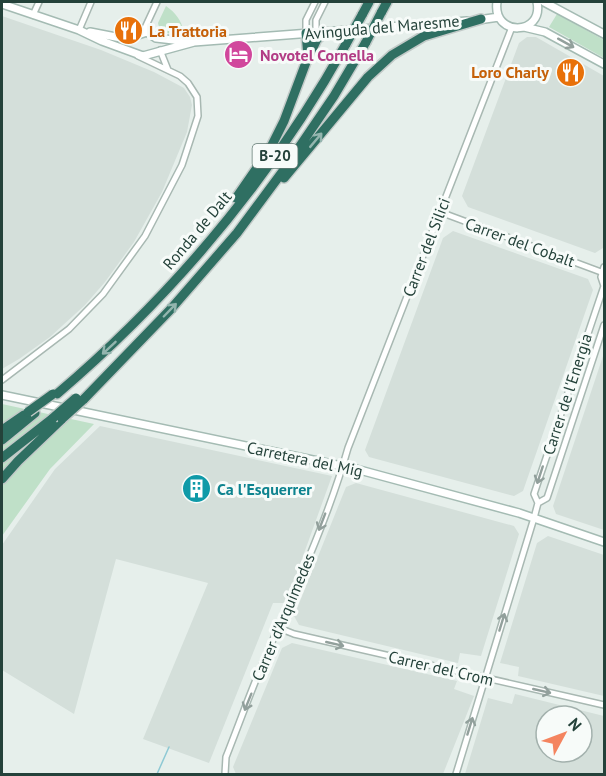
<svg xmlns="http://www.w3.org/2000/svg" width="606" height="776" font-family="'PT Sans',sans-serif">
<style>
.built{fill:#d4dfda;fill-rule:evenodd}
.green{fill:#bfe0c8}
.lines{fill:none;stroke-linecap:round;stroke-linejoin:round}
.stream{stroke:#8ec9d4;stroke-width:1.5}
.street-casing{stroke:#a8b8b2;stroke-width:8}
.secondary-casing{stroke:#a4bbb3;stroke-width:10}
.highway-casing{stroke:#c2cac8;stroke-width:12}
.street{stroke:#fff;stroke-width:5}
.secondary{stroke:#fff;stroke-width:7}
.highway{stroke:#2f6f62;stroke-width:9}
.highway-bridge-casing{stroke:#c2cac8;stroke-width:12;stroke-linecap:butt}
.highway-bridge{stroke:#2f6f62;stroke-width:9}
.oneway{stroke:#92a09c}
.oneway2{stroke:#93b5ae}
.labels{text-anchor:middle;stroke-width:6;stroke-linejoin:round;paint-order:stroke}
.shield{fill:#f7fbf9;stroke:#637a73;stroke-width:1.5}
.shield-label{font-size:15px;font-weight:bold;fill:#24423a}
.street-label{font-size:16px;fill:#24423a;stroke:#f7fbf9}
.food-label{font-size:16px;font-weight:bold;fill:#c56008;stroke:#f7fbf9;text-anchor:start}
.hotel-label{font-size:16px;font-weight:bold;fill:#b23c85;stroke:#f7fbf9;text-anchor:start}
.culture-label{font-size:16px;font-weight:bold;fill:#0d838f;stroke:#f7fbf9;text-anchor:start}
</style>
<rect width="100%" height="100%" fill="#e6efeb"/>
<path class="built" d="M2,16l99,34 53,22 30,16 6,9 2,8 -5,27 -25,60 -28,50 -29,40 -20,23 -35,32 -31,22 -17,10z
M527,37h9l68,39v169l-1,3 -8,5 -127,-46 -6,-11 57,-153z
M453,231l135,48 5,11 -70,201 -9,5 -145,-39 -4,-7 78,-212z
M604,353v177l-48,-16 -3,-8z
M100,426l232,50 -46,127h-13l-64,160 -66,-24 65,-156 -92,-24 -42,155 -72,-44v-125l53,-76z
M356,483l158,43 5,8 -38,122 -21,-3 -2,10 -159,-38 -5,-9 52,-129z
M548,536l56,19v141l-86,-20 1,-9 -19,-4 37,-120z
M292,643l165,38 -3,8 20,7 -31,78h-207l-3,-7 49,-119z
M515,694l89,22v58h-139l23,-76 24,6zM546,716h36v36h-36z"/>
<path class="green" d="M166,6c10,7 15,14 18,26 -11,1 -24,5 -26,-9z
M557,14l47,26v18l-55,-31z
M2,404l92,20 -44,45 -48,67z"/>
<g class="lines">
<path class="stream" d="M157,774l12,-27"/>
<defs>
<path id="street" d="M33,15l6,-13
M79,30l12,-28
M143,32l14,-30
M316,32v-12l9,-18
M306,33v-13l9,-18
M160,50l8,20
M440,212l161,60
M604,267l-3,10 3,9
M2,380l67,-51 34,-35 42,-58 37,-71 16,-49 -1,-19 -9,-14 -8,-7 -42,-20
M538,503l9,-5 57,-173
M279,628l15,6 310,71
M225,774l1,-17c15,-38 29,-78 46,-115 28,-63 57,-127 76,-194l164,-421
M456,774l78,-256 4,-15 -4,-9 3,-9 67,-199"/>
<path id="secondary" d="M497,2c-5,35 47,34 40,0
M544,2l60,32
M2,4l77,26 23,11 41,15 51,-14 273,-21
M478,20l21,-3
M524,27l21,5 59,32
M90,32l36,7 21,-7 9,6 35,4
M2,395l354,74 163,44 85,29"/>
<path id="highway" d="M381,13l6,-11
M362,15l7,-13
M309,56l8,-17 9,-7
M284,178l84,-101 24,-22 32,-19 57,-17
M236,198l34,-49 14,-28 24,-64 -2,-24
M57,394c116,-99 215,-217 289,-350
M83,400l87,-90 67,-77 46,-62 51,-75 32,-54
M2,430l22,-15
M2,440l33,-27
M2,458l51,-40
M2,479l16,-18 44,-42"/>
</defs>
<use href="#street" class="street-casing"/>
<use href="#secondary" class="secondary-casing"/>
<use href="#highway" class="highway-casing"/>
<use href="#street" class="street"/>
<use href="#secondary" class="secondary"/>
<use href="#highway" class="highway"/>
<defs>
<path id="highway-bridge" d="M366,42l15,-29
M346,44l16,-29
M28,412l25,-18
M53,418l23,-20
M62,419l21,-19"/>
</defs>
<use href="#highway-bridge" class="highway-bridge-casing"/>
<use href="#highway-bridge" class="highway-bridge"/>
</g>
<defs><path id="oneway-shaft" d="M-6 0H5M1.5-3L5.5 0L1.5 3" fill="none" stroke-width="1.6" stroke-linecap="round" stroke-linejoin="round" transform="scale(1.5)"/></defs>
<g class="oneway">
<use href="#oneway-shaft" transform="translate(566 43) rotate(29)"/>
<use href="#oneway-shaft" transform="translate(540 475) rotate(108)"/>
<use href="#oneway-shaft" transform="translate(322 522) rotate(111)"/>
<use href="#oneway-shaft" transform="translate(502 622) rotate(-73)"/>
<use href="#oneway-shaft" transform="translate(335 644) rotate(13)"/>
<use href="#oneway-shaft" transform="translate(542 691) rotate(13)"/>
<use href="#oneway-shaft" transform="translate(248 702) rotate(112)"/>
<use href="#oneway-shaft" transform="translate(470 726) rotate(-73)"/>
</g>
<g class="oneway2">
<use href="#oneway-shaft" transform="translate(316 140) rotate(-50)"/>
<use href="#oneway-shaft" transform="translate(170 310) rotate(-46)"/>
<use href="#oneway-shaft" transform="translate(109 348) rotate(137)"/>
</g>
<defs>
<symbol id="restaurant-disc" viewBox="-11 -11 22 22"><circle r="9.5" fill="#e8710a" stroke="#f7fbf9"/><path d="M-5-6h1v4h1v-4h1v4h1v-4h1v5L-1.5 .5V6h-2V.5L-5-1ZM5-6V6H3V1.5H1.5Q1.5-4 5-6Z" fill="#fff"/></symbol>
<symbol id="hotel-disc" viewBox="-11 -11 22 22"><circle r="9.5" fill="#d1479c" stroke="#f7fbf9"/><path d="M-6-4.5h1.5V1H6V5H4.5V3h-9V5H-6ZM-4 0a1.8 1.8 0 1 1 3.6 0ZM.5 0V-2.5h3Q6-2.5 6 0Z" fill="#fff"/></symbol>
<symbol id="building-disc" viewBox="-11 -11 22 22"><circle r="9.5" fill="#0f9aa8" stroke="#f7fbf9"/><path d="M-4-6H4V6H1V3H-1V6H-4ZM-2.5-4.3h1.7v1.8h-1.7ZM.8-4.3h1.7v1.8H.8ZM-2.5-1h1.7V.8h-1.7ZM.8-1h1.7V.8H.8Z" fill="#fff"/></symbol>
</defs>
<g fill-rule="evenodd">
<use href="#restaurant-disc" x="112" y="14" width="33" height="33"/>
<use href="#hotel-disc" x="222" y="38" width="33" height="33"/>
<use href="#restaurant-disc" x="554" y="56" width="33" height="33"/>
<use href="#building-disc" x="180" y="472" width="33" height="33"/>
</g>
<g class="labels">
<rect class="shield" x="252.5" y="144" width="45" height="24" rx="4.5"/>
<g class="shield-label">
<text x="275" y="161">B-20</text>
</g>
<g class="street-label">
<text transform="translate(382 27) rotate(-5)" y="6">Avinguda del Maresme</text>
<text transform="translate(197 230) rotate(-50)" y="6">Ronda de Dalt</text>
<text transform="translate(520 242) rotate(20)" y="6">Carrer del Cobalt</text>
<text transform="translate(426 247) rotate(-69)" y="6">Carrer del Silici</text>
<text transform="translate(567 394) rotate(-72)" y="6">Carrer de l'Energia</text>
<text transform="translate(305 459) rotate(12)" y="6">Carretera del Mig</text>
<text transform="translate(283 617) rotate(-67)" y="6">Carrer d'Arquímedes</text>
<text transform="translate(441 668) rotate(13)" y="6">Carrer del Crom</text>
</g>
<g class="food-label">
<text x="149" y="37">La Trattoria</text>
<text x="549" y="78" text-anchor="end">Loro Charly</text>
</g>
<g class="hotel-label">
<text x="260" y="61">Novotel Cornella</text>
</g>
<g class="culture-label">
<text x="217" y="495">Ca l'Esquerrer</text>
</g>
</g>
<rect width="606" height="776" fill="none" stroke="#24423a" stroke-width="6"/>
<g transform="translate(564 734) rotate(49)"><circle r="28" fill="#f7fbf9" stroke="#a3b1ad" stroke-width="1.5"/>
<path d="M0-4.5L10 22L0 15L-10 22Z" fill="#f4845f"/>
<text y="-9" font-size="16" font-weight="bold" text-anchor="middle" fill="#24423a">N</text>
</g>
</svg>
